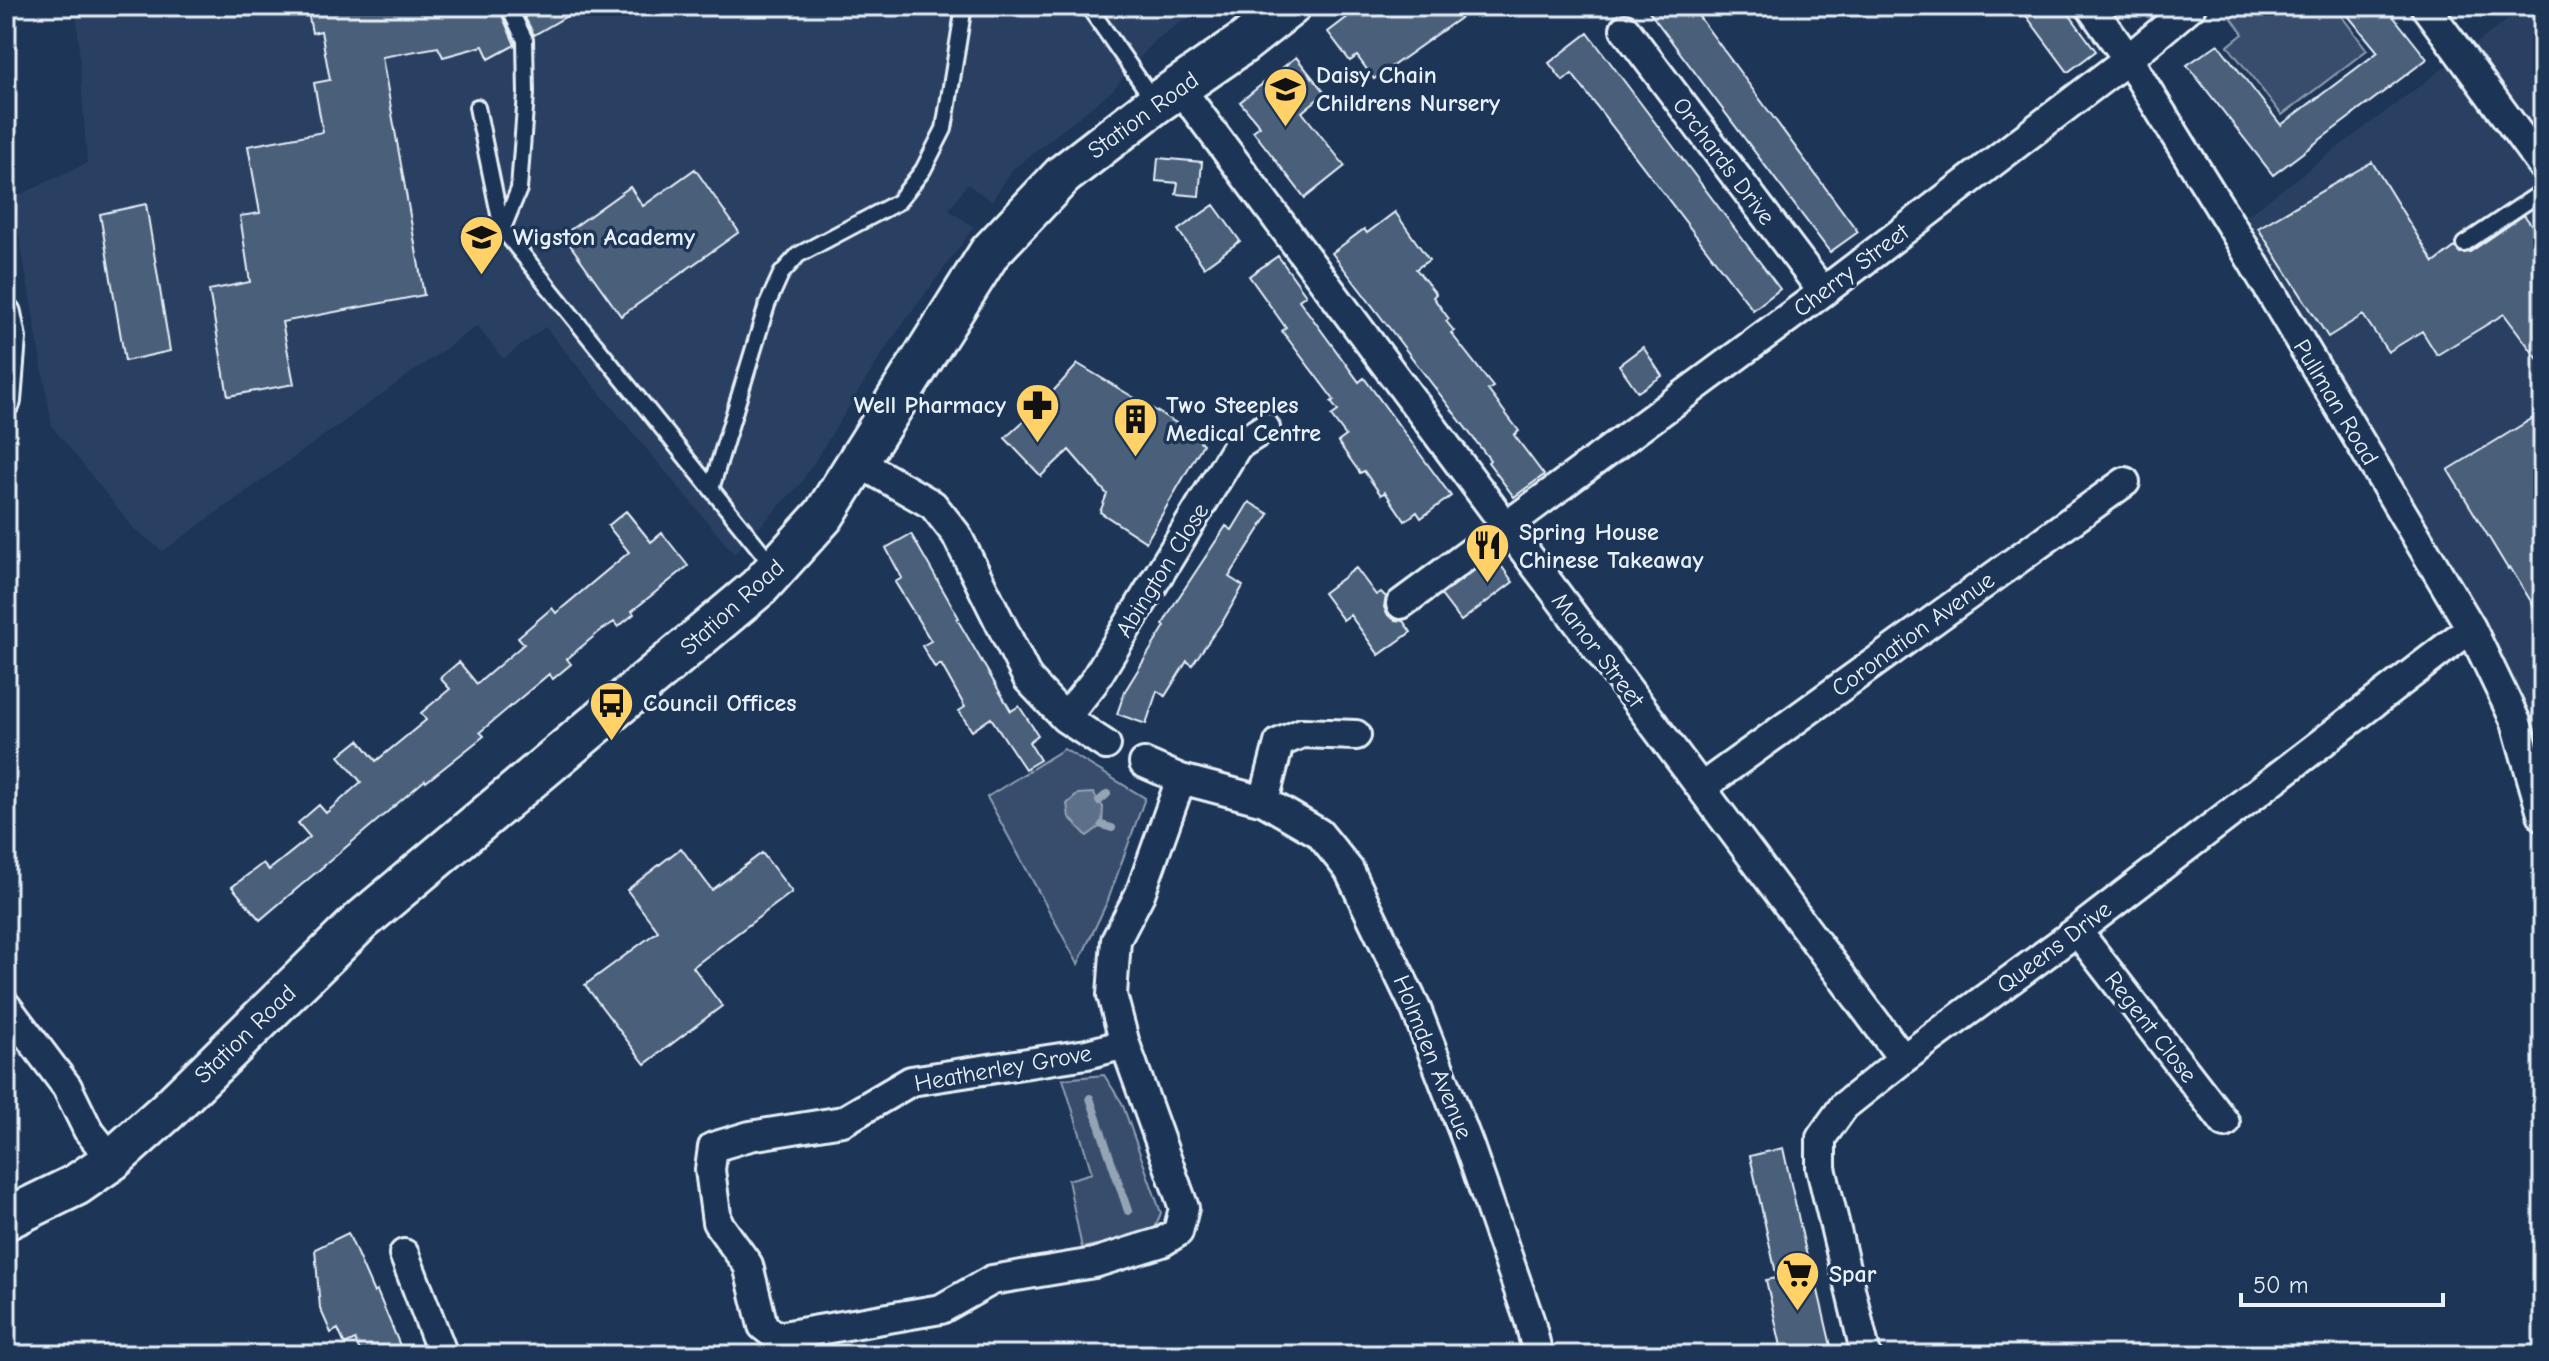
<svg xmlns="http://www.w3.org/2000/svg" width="2549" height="1361" font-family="'Comic Neue',sans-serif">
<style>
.built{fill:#2a4162}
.green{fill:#374d6c;stroke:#909fb2;stroke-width:2}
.water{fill:#5d7089;stroke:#95a4b5;stroke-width:2}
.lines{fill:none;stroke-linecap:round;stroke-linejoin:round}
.stream{stroke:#95a4b5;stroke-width:8}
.building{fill:#495e7a;stroke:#e8f1f8;stroke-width:2}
.service-casing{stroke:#e8f1f8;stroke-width:20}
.minor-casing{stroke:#e8f1f8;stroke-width:34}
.secondary-casing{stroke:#e8f1f8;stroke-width:46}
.service{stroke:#1d3557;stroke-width:14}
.minor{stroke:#1d3557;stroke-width:28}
.secondary{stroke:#1d3557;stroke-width:40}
.labels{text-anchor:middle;stroke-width:7;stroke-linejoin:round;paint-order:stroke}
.poi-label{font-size:24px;font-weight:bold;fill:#e8f1f8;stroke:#1d3557;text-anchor:start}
.street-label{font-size:24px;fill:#e8f1f8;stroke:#1d3557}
</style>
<rect width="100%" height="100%" fill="#1d3557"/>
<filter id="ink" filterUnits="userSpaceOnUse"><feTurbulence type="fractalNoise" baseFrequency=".0125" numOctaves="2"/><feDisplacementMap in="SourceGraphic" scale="16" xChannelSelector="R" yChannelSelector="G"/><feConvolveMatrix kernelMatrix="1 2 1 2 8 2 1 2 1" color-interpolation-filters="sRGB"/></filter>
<g filter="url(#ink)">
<path class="built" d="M76,6h1127l-49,35 -41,49 -101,80 -20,31 -25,-17 -18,26 25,17 -85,116 -88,140 -67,71 -189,-227 -42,32 -26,-33 -314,225 -29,-22 -82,-103 -39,-228 74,-35z
M2526,6h17v857l-72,-235 -239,-401z"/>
<path class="green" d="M2245,6h89l33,44 -85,65 -54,-69 15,-12 -12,-17z
M1064,749l81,49 -37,102 -30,64 -91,-167z
M1104,1075l18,28 39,110 -8,20 -71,15 -14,-68 24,-7 -29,-94z"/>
<path class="water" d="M1093,793l10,14 -1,18 -15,11 -18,-19 -2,-13 11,-10z"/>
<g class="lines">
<path class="stream" d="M1099,801l8,-7
M1102,825l10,3
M1090,1098l38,113"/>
</g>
<path class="building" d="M307,6h191l17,39 -26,14 -6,-13 -40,11 -5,-10 -56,10 42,238 -142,27 12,62 -66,12 -19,-106 41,-8 -10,-66 20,-3 -12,-67 75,-14 -9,-49 16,-3 -9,-49 -9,2z
M519,6h65l-50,29z
M1362,6h115l-103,73 -17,-23 -7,5 -22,-29z
M1645,6h46l167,226 -28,20z
M2019,6h44l33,45 -28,21z
M2340,6h45l42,53 -154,116 -86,-110 31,-21 63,81 97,-73z
M1588,33l192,256 -27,21 -181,-236 -9,7 -14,-18z
M1296,57l29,36 -23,19 43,54 -40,32 -52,-67 7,-5 -20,-24z
M1158,158l44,4 -3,34 -23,-2 2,-11 -22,-2z
M2372,162l62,101 21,-16 5,6 10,-1 54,-37 19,25v126l-39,-52 -67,41 -15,-24 -34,21 -25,-37 -35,22 -70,-109z
M695,169l44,63 -118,84 -58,-81 67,-48 13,19z
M146,204l24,147 -45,10 -25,-147z
M1214,205l26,36 -36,26 -26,-37z
M1395,212l34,48 -13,9 20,25 -3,3 16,22 -3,2 8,10 -3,2 42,54 -5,3 31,41 -5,4 30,40 -30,22 -26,-35 2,-2 -158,-207 32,-24 3,4z
M1278,256l28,39 -7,5 60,82 5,-4 87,118 -30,22 -4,-6 -12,9 -20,-29 -4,3 -17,-24 -4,2 -22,-31 8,-6 -15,-20 7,-5 -7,-9 3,-2 -52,-69 4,-3 -37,-52z
M1643,347l19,29 -24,16 -19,-27z
M1078,364l110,66 15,14 -57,98 -46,-30 7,-18 -38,-44 -28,26 -36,-38 30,-27z
M2543,412v209l-33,-54 -2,2 -60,-99z
M1249,502l20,12 -40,63 14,9 -20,35 -31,44 -5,-4 -22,35 -8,-5 -11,33 -29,-10 8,-23 40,-65 -2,-2 10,-18 53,-80 6,4z
M626,511l25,31 11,-9 26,33 -56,45 2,3 -16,13 -4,-5 -15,10 -32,27 4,5 -18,15 -4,-5 -69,58 4,4 -58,46 -1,-2 -165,140 -28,-33 31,-24 6,7 41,-33 -12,-14 21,-18 7,8 35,-31 -22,-26 20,-16 17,21 50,-41 -5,-7 29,-24 -10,-11 19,-16 18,22 47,-40 -6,-7 34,-29 4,5 73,-61 -21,-26z
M911,534l48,84 -2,1 54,92 8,-5 19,29 -9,7 11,18 -15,9 -34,-51 -19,13 -13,-20 6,-4 -24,-43 -6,4 -13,-22 9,-5 -36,-59 7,-4 -16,-30z
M1494,556l19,26 -52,39 -20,-26z
M1356,568l20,27 5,-3 5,5 -2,10 4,8 7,5 8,1 8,11 -32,23 -29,-40 -7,5 -20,-27z
M681,848l31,42 50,-37 30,39 -99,75 29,39 -77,58 -60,-79 73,-54 -31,-41z
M1783,1148l27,122 3,-1 18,77 -37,9h-11l-17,-75 11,-2 -27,-122z
M348,1233l26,60 3,-2 27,64h-42l-7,-15 -10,5 -7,-16 -7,4 -11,-25 -5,-59z"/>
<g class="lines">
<defs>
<path id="service" d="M1088,6l66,95
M477,107l25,122 272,338
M503,228l16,-39 7,-95 -1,-54 -17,-34
M2464,244l79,-53
M711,489l56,-184 14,-31 17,-19 100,-53 25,-32 21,-41 20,-123"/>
<path id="minor" d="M2090,6l38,53 104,168 239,401 45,94 27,95
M2425,6l118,161
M1625,29l198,263
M1179,87l724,972
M6,313l5,25 -5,63
M856,461l77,44 23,29 72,145 37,39 41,27
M1401,604l422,-312 305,-233 63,-53
M1065,718l28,-35 144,-237 28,-18
M1144,763l37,16 83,22 55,32 30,37 67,139 53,137 61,176 8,33
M1702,787l423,-305
M1264,801l15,-58 23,-10 54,2
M2077,931l148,192
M6,1006l61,81 21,43 24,30
M1125,1044l-38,10 -176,27 -68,40 -93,15 -37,11 -3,23 7,52 31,43 15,61 14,11 164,-28 51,-29 102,-17 68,-21 16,-10 6,-24 -59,-164 -13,-49 4,-55 24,-46 41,-115
M404,1254l39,101
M1866,1355l-45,-187v-30l23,-32 59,-47 174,-128 394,-303"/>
<path id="secondary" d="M6,1219l70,-34 36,-25 56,-50 192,-188 399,-335 65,-72 166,-263 73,-77 93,-72 87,-60 47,-37"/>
</defs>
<use href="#service" class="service-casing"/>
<use href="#minor" class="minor-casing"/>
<use href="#secondary" class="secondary-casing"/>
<use href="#service" class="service"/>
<use href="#minor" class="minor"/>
<use href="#secondary" class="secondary"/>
</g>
</g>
<defs>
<symbol id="school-pin" viewBox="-11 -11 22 30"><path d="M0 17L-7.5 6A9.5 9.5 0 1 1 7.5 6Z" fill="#ffd166" stroke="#1d3557"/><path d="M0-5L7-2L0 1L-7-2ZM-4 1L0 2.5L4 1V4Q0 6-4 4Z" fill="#111"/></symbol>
<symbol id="pharmacy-pin" viewBox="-11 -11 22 30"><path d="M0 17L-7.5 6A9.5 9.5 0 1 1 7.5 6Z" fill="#ffd166" stroke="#1d3557"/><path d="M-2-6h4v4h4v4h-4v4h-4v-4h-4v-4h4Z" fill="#111"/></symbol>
<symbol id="building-pin" viewBox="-11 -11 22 30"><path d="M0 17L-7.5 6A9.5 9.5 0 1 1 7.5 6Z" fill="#ffd166" stroke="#1d3557"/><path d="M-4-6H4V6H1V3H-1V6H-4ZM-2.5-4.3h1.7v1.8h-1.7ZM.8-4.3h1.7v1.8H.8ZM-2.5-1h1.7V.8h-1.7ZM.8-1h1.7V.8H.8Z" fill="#111"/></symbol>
<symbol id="restaurant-pin" viewBox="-11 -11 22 30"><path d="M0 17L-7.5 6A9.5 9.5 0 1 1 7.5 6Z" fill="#ffd166" stroke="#1d3557"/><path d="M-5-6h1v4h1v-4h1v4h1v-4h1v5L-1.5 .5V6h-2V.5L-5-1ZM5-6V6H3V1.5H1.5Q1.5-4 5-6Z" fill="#111"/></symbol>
<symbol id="bus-pin" viewBox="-11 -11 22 30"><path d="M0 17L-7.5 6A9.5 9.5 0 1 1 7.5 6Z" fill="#ffd166" stroke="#1d3557"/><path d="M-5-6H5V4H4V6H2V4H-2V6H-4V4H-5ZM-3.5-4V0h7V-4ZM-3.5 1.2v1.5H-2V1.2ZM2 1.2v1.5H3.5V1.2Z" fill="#111"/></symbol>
<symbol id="supermarket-pin" viewBox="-11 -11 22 30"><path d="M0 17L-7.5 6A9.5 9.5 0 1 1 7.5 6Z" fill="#ffd166" stroke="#1d3557"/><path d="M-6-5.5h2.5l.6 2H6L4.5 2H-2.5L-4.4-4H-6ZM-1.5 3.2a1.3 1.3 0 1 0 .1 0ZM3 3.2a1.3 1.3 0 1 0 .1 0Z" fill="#111"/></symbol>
</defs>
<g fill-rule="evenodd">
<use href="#school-pin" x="1260" y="64" width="51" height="69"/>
<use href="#school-pin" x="456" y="212" width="51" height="69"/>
<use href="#pharmacy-pin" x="1012" y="380" width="51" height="69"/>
<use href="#building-pin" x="1110" y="394" width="51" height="69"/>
<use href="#restaurant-pin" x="1462" y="520" width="51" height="69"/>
<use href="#bus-pin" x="586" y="678" width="51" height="69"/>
<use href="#supermarket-pin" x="1772" y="1248" width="51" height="69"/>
</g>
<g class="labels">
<g class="poi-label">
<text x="1316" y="83">Daisy Chain<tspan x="1316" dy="28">Childrens Nursery</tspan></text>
<text x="513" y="245">Wigston Academy</text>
<text x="1006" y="413" text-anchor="end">Well Pharmacy</text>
<text x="1166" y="413">Two Steeples<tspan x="1166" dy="28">Medical Centre</tspan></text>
<text x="1519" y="540">Spring House<tspan x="1519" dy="28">Chinese Takeaway</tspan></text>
<text x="643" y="711">Council Offices</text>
<text x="1829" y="1282">Spar</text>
</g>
<g class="street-label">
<text transform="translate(1143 115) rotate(-36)" y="8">Station Road</text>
<text transform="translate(1724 161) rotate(53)" y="8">Orchards Drive</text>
<text transform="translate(1851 270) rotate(-37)" y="8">Cherry Street</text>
<text transform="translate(2336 402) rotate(59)" y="8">Pullman Road</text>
<text transform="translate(1162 570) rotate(-58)" y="8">Abington Close</text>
<text transform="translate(732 607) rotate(-42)" y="8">Station Road</text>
<text transform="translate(1913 634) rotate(-36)" y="8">Coronation Avenue</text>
<text transform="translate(1598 650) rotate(53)" y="8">Manor Street</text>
<text transform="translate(2054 947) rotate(-37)" y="8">Queens Drive</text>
<text transform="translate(2151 1027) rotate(52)" y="8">Regent Close</text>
<text transform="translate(245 1034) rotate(-44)" y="8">Station Road</text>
<text transform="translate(1433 1057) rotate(68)" y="8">Holmden Avenue</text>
<text transform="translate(1003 1068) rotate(-10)" y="8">Heatherley Grove</text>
</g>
</g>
<rect width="2549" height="1361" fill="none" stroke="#1d3557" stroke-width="32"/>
<rect x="16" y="16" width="2517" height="1329" fill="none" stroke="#e8f1f8" stroke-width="3" filter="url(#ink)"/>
<path d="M2241 1293v12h202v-12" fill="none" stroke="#e8f1f8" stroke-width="4"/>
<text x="2253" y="1293" font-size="24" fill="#e8f1f8" stroke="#1d3557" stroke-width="6" paint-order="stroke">50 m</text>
</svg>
